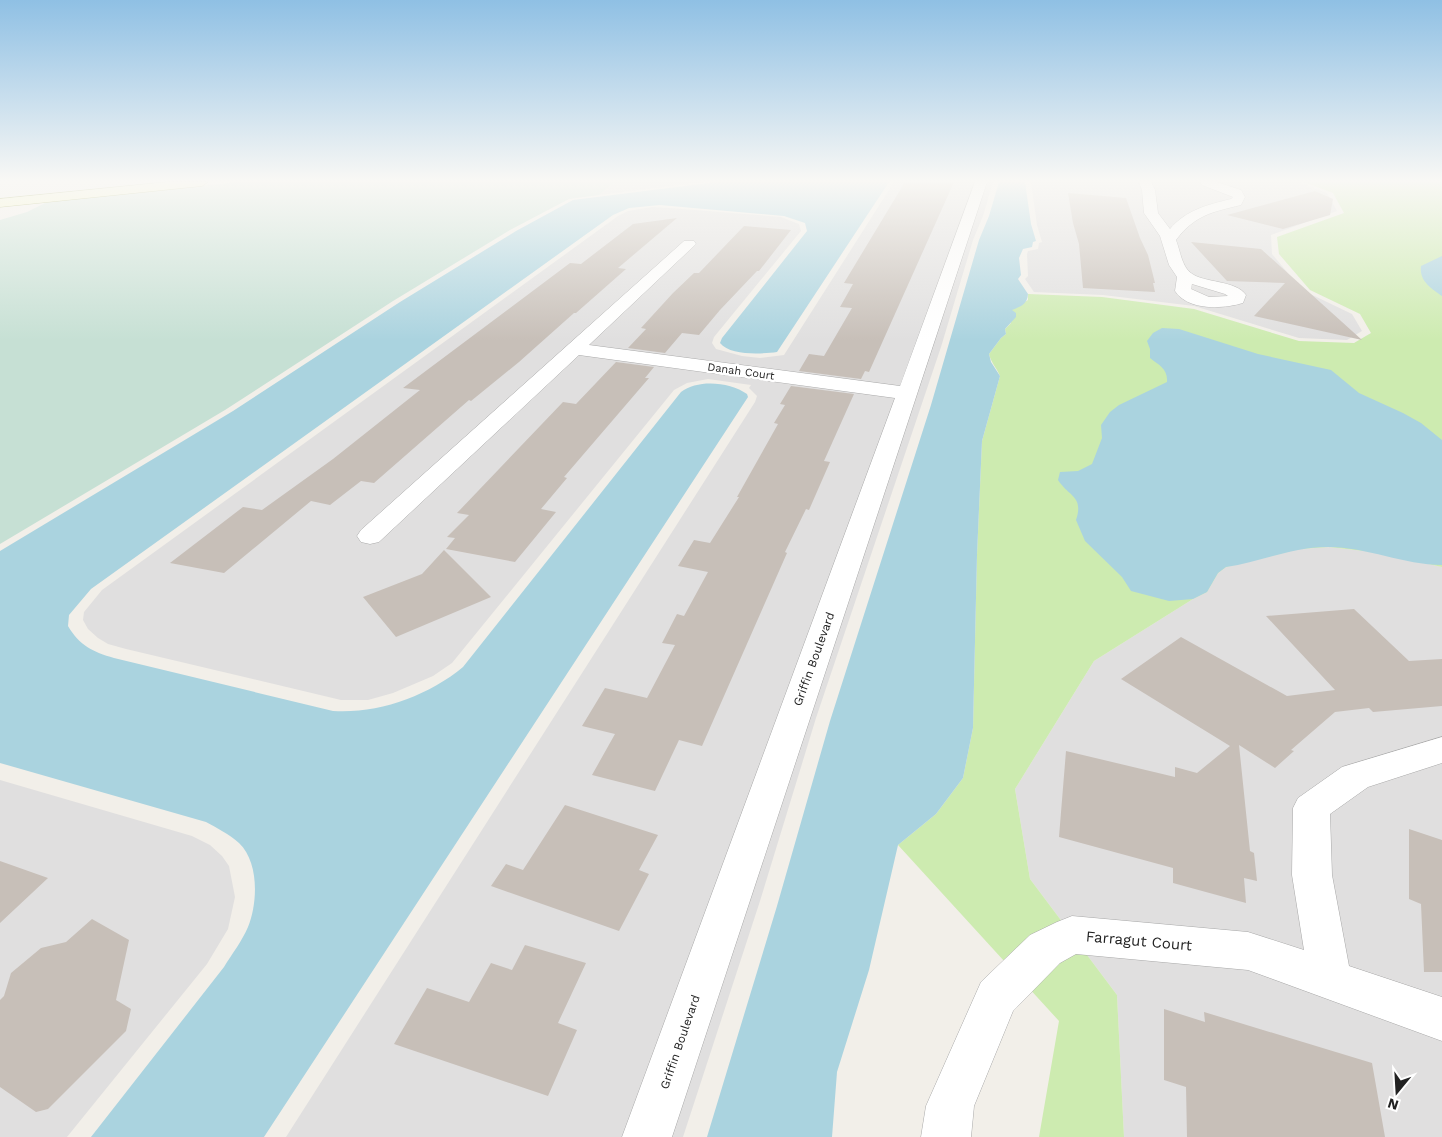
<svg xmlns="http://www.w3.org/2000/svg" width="1442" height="1137" font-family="'Work Sans',sans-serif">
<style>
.residential{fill:#e0dfdf}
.grass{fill:#cdebb0}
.wetland{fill:#c6e0d4}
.water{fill:#aad3df}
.building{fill:#c7bfb8}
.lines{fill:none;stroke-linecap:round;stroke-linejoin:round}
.minor-casing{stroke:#a9a9a9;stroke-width:1}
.secondary-casing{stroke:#707d05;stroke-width:1}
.minor{fill:#fff;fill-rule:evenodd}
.secondary{fill:#f7fabf;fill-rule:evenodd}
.labels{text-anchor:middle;stroke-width:5;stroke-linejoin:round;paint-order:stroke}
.far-street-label{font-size:11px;fill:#222;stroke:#fff}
.street-label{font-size:12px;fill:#222;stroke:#fff}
.near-street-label{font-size:15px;fill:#222;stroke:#fff}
</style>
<rect width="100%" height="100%" fill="#f2efe9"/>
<path class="residential" d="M615,182h89l-105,13z
M894,182h99l-10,34 -10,24 -32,107 -125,371 -56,183 -77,236h-397l469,-735 2,-6 -8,-8 2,-3 -43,-6 -21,4 -13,7 -222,273 -19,13 -40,17 -25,7h-27l-215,-51 -18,-5 -10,-6 -10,-9 -5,-9 1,-8 18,-22 516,-374 10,-5 24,-4 18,1 111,9 18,7 2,7 -87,106 -2,6 4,6 26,7 18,2 24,-3z
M1031,182h267l29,11 10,18 -66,24 1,19 30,36 50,24 10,17 -15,9 -48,-2 -105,-32 -91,-11 -69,-3 -9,-13 3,-3 -1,-22 1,-3 10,-2 1,-6 3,-1 -5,-17z
M1329,547l44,5 69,15v570h-318l-7,-142 -87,-116 -15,-90 79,-128 99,-62 14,-7 11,-19 8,-6 73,-18z
M0,780l192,56 18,9 12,11 7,10 6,31 -7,32 -21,35 -140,173h-67z"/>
<path class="grass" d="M1304,182h138v385l-69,-15 -44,-5 -30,2 -73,18 -8,6 -11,19 -14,7 -99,62 -79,128 15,90 87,116 7,142h-85l20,-116 -161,-176 38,-31 27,-36 10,-50 4,-173 5,-114 18,-65c-3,-8 -9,-13 -11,-22l12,-16 5,-4 -1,-5 6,-6v-13l17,-10v-6l74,3 92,12 105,32 55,2 17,-10 -11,-19 -50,-24 -31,-36 -2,-17 67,-24 -11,-20z"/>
<path class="wetland" d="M240,182h375l-16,13 -30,4 -59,31 -117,71 -168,109 -225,134v-324l27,-8 18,-9 35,-6z"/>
<path class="water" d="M717,182h172l-112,170c-15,2 -47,4 -57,-9l2,-5 85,-107 -2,-8 -21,-7 -124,-11 -31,3 -16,7 -522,374 -22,26 -1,11c11,19 25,26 46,32l219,53c45,3 95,-15 130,-44l218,-275c17,-13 49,-10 66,2l1,3 -484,740h-173l133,-170c8,-13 18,-26 24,-40 10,-25 11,-65 -9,-84 -10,-9 -22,-15 -33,-21l-206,-59v-212l233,-140 167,-109 116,-71 57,-31z
M999,182h26l6,42 5,17 -3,1 -1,5 -9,2 -4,9 2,17 -3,4 10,15c-1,11 -7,12 -16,16l4,3v4l-11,12 1,5 -5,4 -12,16 2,8 9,14 -18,65 -5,114 -4,173 -10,50 -27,36 -38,31 -29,125 -32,102 -5,65h-125l70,-231 53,-185 101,-316 48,-165 10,-24z
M1442,256v40c-11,-8 -23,-15 -21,-30z
M1162,328l17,1 79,25 73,16 28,23 44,20 18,10 21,17v125c-38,0 -75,-18 -114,-18 -37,0 -67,15 -102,20l-8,6 -11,19 -14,7 -24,2 -38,-10 -9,-14 -37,-36 -9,-21c8,-24 -7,-23 -18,-40l2,-8 18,-1 14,-7 10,-26 -1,-13 9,-13 9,-7 48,-23c1,-13 -8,-17 -17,-24v-9l-3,-8 6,-8z"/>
<path class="building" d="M905,182h49l-85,190 -4,-1 -4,8 -62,-8 10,-17 15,2 28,-48 -12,-1 13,-23 -9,-1z
M1315,191l18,8 -3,16 -47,14 -56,-14z
M1068,193l58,5 14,40 8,17 7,28h-2l2,9 -72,-4 -4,-44 -6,-21z
M677,218l-59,50 8,1 -50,44h-2l-55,49 -48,39 -2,-1 -95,83 -13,-2 -31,24 -19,-4 -87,72 -54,-10 73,-56 19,3 71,-51 87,-69 -17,-2 167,-125 11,1 52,-40z
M744,226l47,4 -32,41h-2l-37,39 -21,25 -17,-2 -17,20 -37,-5 18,-19 -5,-1 32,-35 21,-20h5z
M1191,242l70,7 101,91 -108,-24 31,-33 -58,-2z
M616,362l38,5 -9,11h4l-85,99 3,1 -26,31 15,3 -41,50 -69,-13 9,-11 -8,-1 22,-22 -12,-2 106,-111 13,2z
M791,386l63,8 -30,67 6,1 -21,48 -3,-1 -21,43 2,1 -85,193 -23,-6 -24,51 -63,-16 23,-41 -33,-8 23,-38 42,10 28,-53 -13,-2 15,-29 7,2 24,-44 -30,-6 16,-26 16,3 29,-46h-2l41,-73 -4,-1 11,-18 -5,-1z
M444,550l47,47 -95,40 -33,-40 59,-23z
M1354,609l55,52 33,-2v47l-69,6 -4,-4 -34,4 -44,38 3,1 -19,17 -36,-23 11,106 4,2 3,28 -13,-3 2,25 -73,-20v-15l-114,-31 7,-86 109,26v-10l22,6 33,-27 -109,-67 60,-42 106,59 48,-6 -69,-74z
M565,805l93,30 -19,35 10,4 -30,57 -128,-45 15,-22 17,6z
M1409,829l33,11v132h-18l-3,-68 -12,-5z
M0,861l48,17 -48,45z
M92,919l37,21 -13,60 15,9 -5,22 -78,78 -12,3 -36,-25v-87l4,-4 7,-23 30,-25 25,-6z
M525,945l61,18 -28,60 19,7 -29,66 -154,-52 33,-56 42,14 22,-39 21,7z
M1164,1009l41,13 -1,-10 168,51 13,74h-198l-1,-50 -22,-7z"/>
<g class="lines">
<defs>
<path id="minor" d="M975,182h12l-315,955h-50l273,-739 -316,-43 -200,187 -9,2 -9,-2 -4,-6 4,-6 323,-289h10l2,3 -107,101 311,41z
M1139,182h12l4,8 3,23 12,16c16,-19 37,-24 61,-30l2,-2 -31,-12 -2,-3h17l24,8 4,7 -4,8c-29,7 -46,10 -65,35 4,10 6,27 15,33 12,10 45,7 55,22l-3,8c-20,6 -55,8 -68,-12l2,-14 -8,-12 -9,-29 -16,-23 -2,-23zM1192,284l33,10 3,2 -19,1 -18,-8z
M1442,737v26l-74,24 -38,27 2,61 17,91 93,31v44l-194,-71 -172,-16 -16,9 -47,48 -39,95 -3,31h-50l5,-31 55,-124 49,-47 27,-13 15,-6 176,16 56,18 -12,-75 1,-67 5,-10 44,-31z"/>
<path id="secondary" d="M167,182h41l-6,4 -202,21v-8z"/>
</defs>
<use href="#minor" class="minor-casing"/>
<use href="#secondary" class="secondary-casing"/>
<use href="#minor" class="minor"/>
<use href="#secondary" class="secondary"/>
</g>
<linearGradient id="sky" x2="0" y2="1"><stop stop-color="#8fc0e4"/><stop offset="0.53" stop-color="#f9f8f5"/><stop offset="1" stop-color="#f9f8f5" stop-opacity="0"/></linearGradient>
<rect width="1442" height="341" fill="url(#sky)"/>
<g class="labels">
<g class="far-street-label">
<text transform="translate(741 371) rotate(8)" y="4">Danah Court</text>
</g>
<g class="street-label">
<text transform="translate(814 659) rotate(-70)" y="4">Griffin Boulevard</text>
<text transform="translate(680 1042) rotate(-71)" y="4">Griffin Boulevard</text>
</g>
<g class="near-street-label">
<text transform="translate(1139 941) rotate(5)" y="5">Farragut Court</text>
</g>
</g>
<g transform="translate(1397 1092) rotate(198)" stroke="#ffffff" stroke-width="4" paint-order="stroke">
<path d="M0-4L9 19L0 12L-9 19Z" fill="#222222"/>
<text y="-8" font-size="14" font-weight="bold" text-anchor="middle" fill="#222222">N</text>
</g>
</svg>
